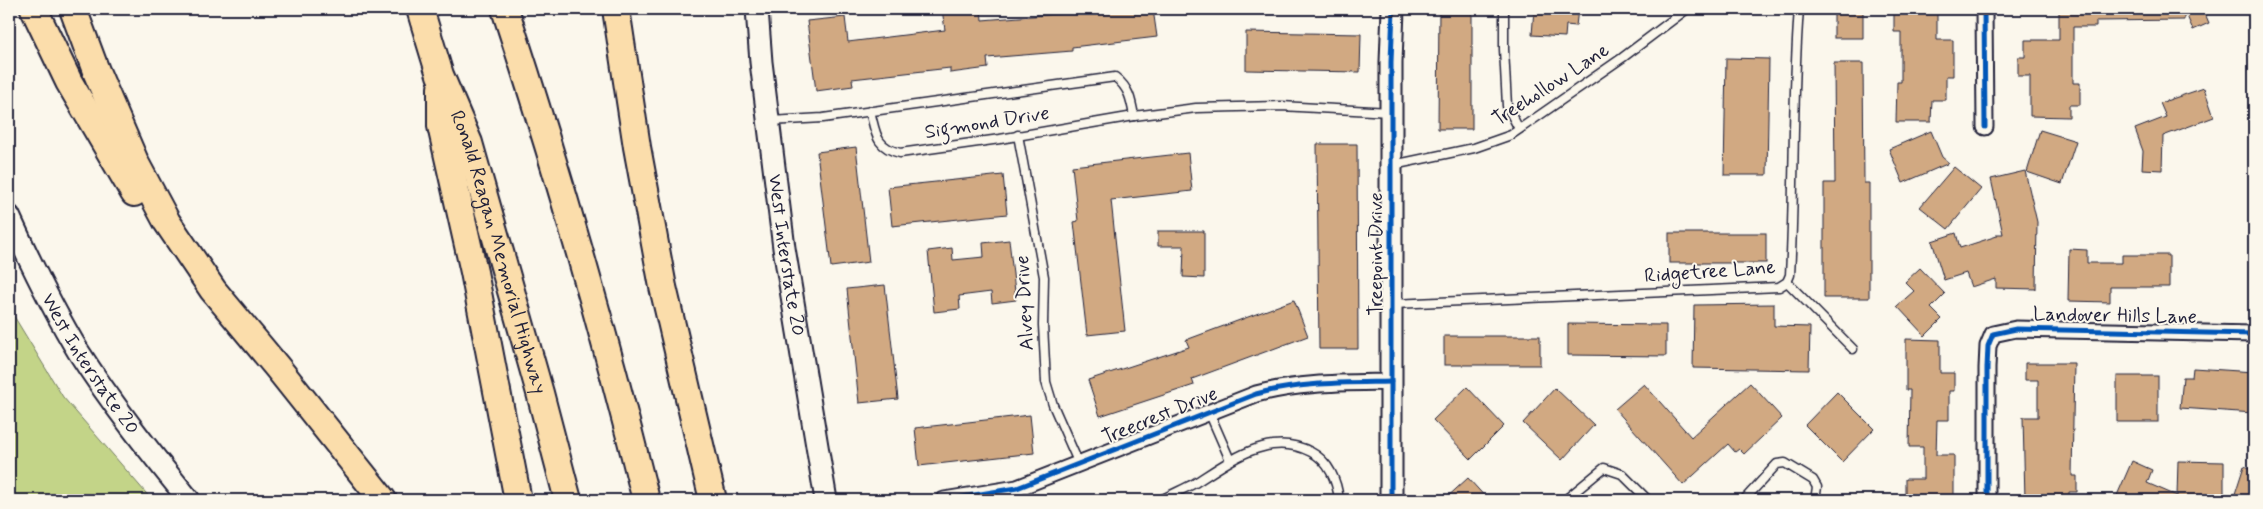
<svg xmlns="http://www.w3.org/2000/svg" width="2263" height="509" font-family="Mynerve,sans-serif">
	<style>
		.green { fill: #c3d488; stroke: #727b62 }
		.building { fill: #d1a982; stroke: #22223b }
		.lines { fill: none; stroke-linecap: round; stroke-linejoin: round }
		.lane-casing { stroke: #22223b; stroke-width: 11 }
		.street-casing { stroke: #22223b; stroke-width: 19 }
		.secondary-casing { stroke: #22223b; stroke-width: 25 }
		.highway-casing { stroke: #22223b; stroke-width: 30 }
		.lane { stroke: #fbf7ec; stroke-width: 8 }
		.street { stroke: #fbf7ec; stroke-width: 15 }
		.secondary { stroke: #fbf7ec; stroke-width: 21 }
		.highway { stroke: #fbddab; stroke-width: 26 }
		.cycleway-casing { stroke: #fbf7ec; stroke-width: 8 }
		.cycleway { stroke: #0057b8; stroke-width: 5 }
		.labels { text-anchor: middle; dominant-baseline: central; stroke-width: 4; stroke-linejoin: round; paint-order: stroke }
		.street-label { font-size: 20px; fill: #22223b; stroke: #fbf7ec }
	</style>
	<rect width="100%" height="100%" fill="#fbf7ec"/>
	<filter id="ink" filterUnits="userSpaceOnUse"><feTurbulence type="fractalNoise" baseFrequency=".02" numOctaves="2"/><feDisplacementMap in="SourceGraphic" scale="10" xChannelSelector="R" yChannelSelector="G"/><feConvolveMatrix kernelMatrix="1 2 1 2 8 2 1 2 1" color-interpolation-filters="sRGB"/></filter>
	<g filter="url(#ink)">
		<path class="green" d="M9,308l54,89 89,103h-143z"/>
		<g class="building">
			<path d="M942,9h39l1,11 100,-8v-3h71l4,28 -85,10v4l-85,7 1,10 -38,5v-5l-98,11 1,7 -37,5 -9,-70 38,-4 3,25 97,-12z"/>
			<path d="M1439,9h33v120h-34z"/>
			<path d="M1534,9h44l-2,17 -10,-1 -1,12 -33,-2z"/>
			<rect x="1834" y="9" width="29" height="29"/>
			<path d="M1894,9h43v31h16v36h-7v24h-14l-1,22h-35l1,-40h4v-50h-7z"/>
			<path d="M2059,9h144l6,14 -16,7 -9,-21v11l-88,1v6h-23v56h7v22h-11v12l-39,-1v-40h-12v-19h7v-17h34z"/>
			<path d="M1246,32l115,2 -1,38 -114,-2z"/>
			<path d="M1726,58l43,1 -2,116h-43z"/>
			<path d="M1834,63h29l1,120h5v115h-45v-115h11z"/>
			<path d="M2204,88l10,29 -51,19 -1,34 -20,-1 1,-18 -8,-22 31,-12 -6,-14z"/>
			<path d="M2040,130l36,11 -14,43 -35,-12z"/>
			<path d="M1931,131l11,26 7,6 -46,20 -14,-34z"/>
			<path d="M1317,144h40l1,205h-39z"/>
			<path d="M856,147l13,115 -38,5 -14,-115z"/>
			<path d="M1188,153l4,38 -81,9 14,131 -38,4 -13,-113 4,-1 -6,-55z"/>
			<path d="M1954,167l27,22 -33,40 -28,-22z"/>
			<path d="M2025,171l12,51 -1,67 -40,-1v-9l-25,8 -5,-14 -22,7 -12,-39 24,-8 4,15 37,-12v-2h6l-12,-55z"/>
			<path d="M1003,175l4,39 -115,12 -4,-39z"/>
			<path d="M1158,231h46v47l-21,-1 1,-31h-26z"/>
			<rect x="1669" y="233" width="97" height="30"/>
			<path d="M1009,240l7,60 -24,3 -1,-11 -32,4 1,13 -26,3 -6,-61 24,-3 1,12 31,-3 -1,-14z"/>
			<path d="M2069,249l18,1v13h35v-8h47v32h-59v15l-42,-1z"/>
			<path d="M1920,268l25,26 -14,14 11,11 -17,17 -28,-30 17,-15 -9,-9z"/>
			<path d="M885,285l13,114 -39,4 -12,-114z"/>
			<path d="M1294,300l14,36 -116,43 2,6 -94,31 -12,-36 101,-33 -3,-7z"/>
			<path d="M1774,304v22l36,1 -1,43 -116,-2 1,-63z"/>
			<path d="M1568,324l98,1v31l-98,-1z"/>
			<rect x="1444" y="336" width="96" height="29"/>
			<path d="M1906,339l34,1v33h14v18h-5v29h-12l-1,35h18v42h-49v-18h18v-32h-14l1,-57h-4z"/>
			<path d="M2025,363h49l-2,113h5v16h-8v8h-44l-2,-83h15v-37h-13z"/>
			<path d="M2193,368l61,4v41l-74,-5 3,-31h9z"/>
			<rect x="2117" y="376" width="41" height="46"/>
			<path d="M1750,383l32,35 -38,36 -5,-5 -4,3 -7,-8 -45,41 -68,-76 29,-25 47,53z"/>
			<path d="M1467,387l37,39 -33,33 -38,-39z"/>
			<path d="M1555,388l39,37 -32,35 -39,-37z"/>
			<path d="M1837,392l37,37 -32,33 -37,-37z"/>
			<path d="M1030,415l4,38 -115,13 -4,-38z"/>
			<path d="M2132,461l20,9 -5,13 30,13 1,-35 46,1v36l-109,2z"/>
			<path d="M2244,466l10,4v30h-21z"/>
			<path d="M1468,478l20,22h-44z"/>
		</g>
		<g class="lines">
			<defs>
				<g id="lane">
					<path d="M1504,9v40l3,57 12,23"/>
					<path d="M870,111c6,22 5,36 30,42l100,-14 134,-23 62,-8 85,-2 109,6"/>
					<path d="M770,121l53,-3 292,-41c14,11 16,22 19,39"/>
					<path d="M1018,135l26,142 -1,48 3,57 7,23 26,59"/>
					<path d="M1393,165l81,-17 37,-13 111,-77 65,-49"/>
					<path d="M1787,282l66,67"/>
					<path d="M1393,304l386,-17 8,-5 3,-7c5,-88 2,-178 9,-266"/>
					<path d="M1209,412l21,48"/>
					<path d="M1161,500c11,-6 23,-11 34,-17 35,-22 74,-53 116,-31 18,9 26,29 28,48"/>
					<path d="M1565,500l39,-32 18,6 26,26"/>
					<path d="M1744,500l33,-36 8,-1 28,17 4,7 -2,13"/>
				</g>
				<g id="street">
					<path d="M1984,9l1,118"/>
					<path d="M944,500l73,-12 239,-94c45,-12 89,-11 135,-12"/>
					<path d="M1987,500v-132l1,-22 5,-12 23,-5 238,5"/>
				</g>
				<g id="secondary">
					<path id="s1" d="M757,9l4,53 23,186 42,252"/>
					<path id="s2" d="M9,216c21,46 43,92 69,135 33,52 72,101 111,149"/>
					<path d="M1391,500v-438l2,-53"/>
				</g>
				<g id="highway">
					<path d="M34,9l35,73 65,111"/>
					<path d="M73,9l23,62 40,93 31,58 46,68 64,77 106,133"/>
					<path id="s3" d="M420,9l20,66 29,68 71,250 28,107"/>
					<path d="M505,9c53,162 100,326 141,491"/>
					<path d="M616,9l21,138 26,140 50,213"/>
					<path d="M441,88v38l33,146 44,228"/>
				</g>
			</defs>
			<use href="#lane" class="lane-casing"/>
			<use href="#street" class="street-casing"/>
			<use href="#secondary" class="secondary-casing"/>
			<use href="#highway" class="highway-casing"/>
			<use href="#lane" class="lane"/>
			<use href="#street" class="street"/>
			<use href="#secondary" class="secondary"/>
			<use href="#highway" class="highway"/>
			<defs>
				<g id="cycleway">
					<path d="M1984,9l1,118"/>
					<path d="M944,500l73,-12 239,-94c45,-12 89,-11 135,-12"/>
					<path d="M1391,500v-438l2,-53"/>
					<path d="M1987,500v-132l1,-22 5,-12 23,-5 238,5"/>
				</g>
			</defs>
			<use href="#cycleway" class="cycleway-casing"/>
			<use href="#cycleway" class="cycleway"/>
		</g>
	</g>
	<g class="labels">
		<g class="street-label">
			<text transform="translate(1551 85) rotate(-33)">Treehollow Lane</text>
			<text transform="translate(987 123) rotate(-9)">Sigmond Drive</text>
			<text stroke="none"><textPath href="#s3" startOffset="256">Ronald Reagan Memorial Highway</textPath></text>
			<text transform="translate(1376 254) rotate(-90)">Treepoint Drive</text>
			<text stroke="none"><textPath href="#s1" startOffset="248">West Interstate 20</textPath></text>
			<text transform="translate(1710 272) rotate(-4)">Ridgetree Lane</text>
			<text transform="translate(1025 303) rotate(-93)">Alvey Drive</text>
			<text transform="translate(2115 316) rotate(1)">Landover Hills Lane</text>
			<text stroke="none"><textPath href="#s2" startOffset="169">West Interstate 20</textPath></text>
			<text transform="translate(1160 416) rotate(-22)">Treecrest Drive</text>
		</g>
	</g>
	<rect width="2263" height="509" fill="none" stroke="#fbf7ec" stroke-width="30"/>
	<rect x="15" y="15" width="2233" height="479" fill="none" stroke="#22223b" stroke-width="2" filter="url(#ink)"/>
</svg>
